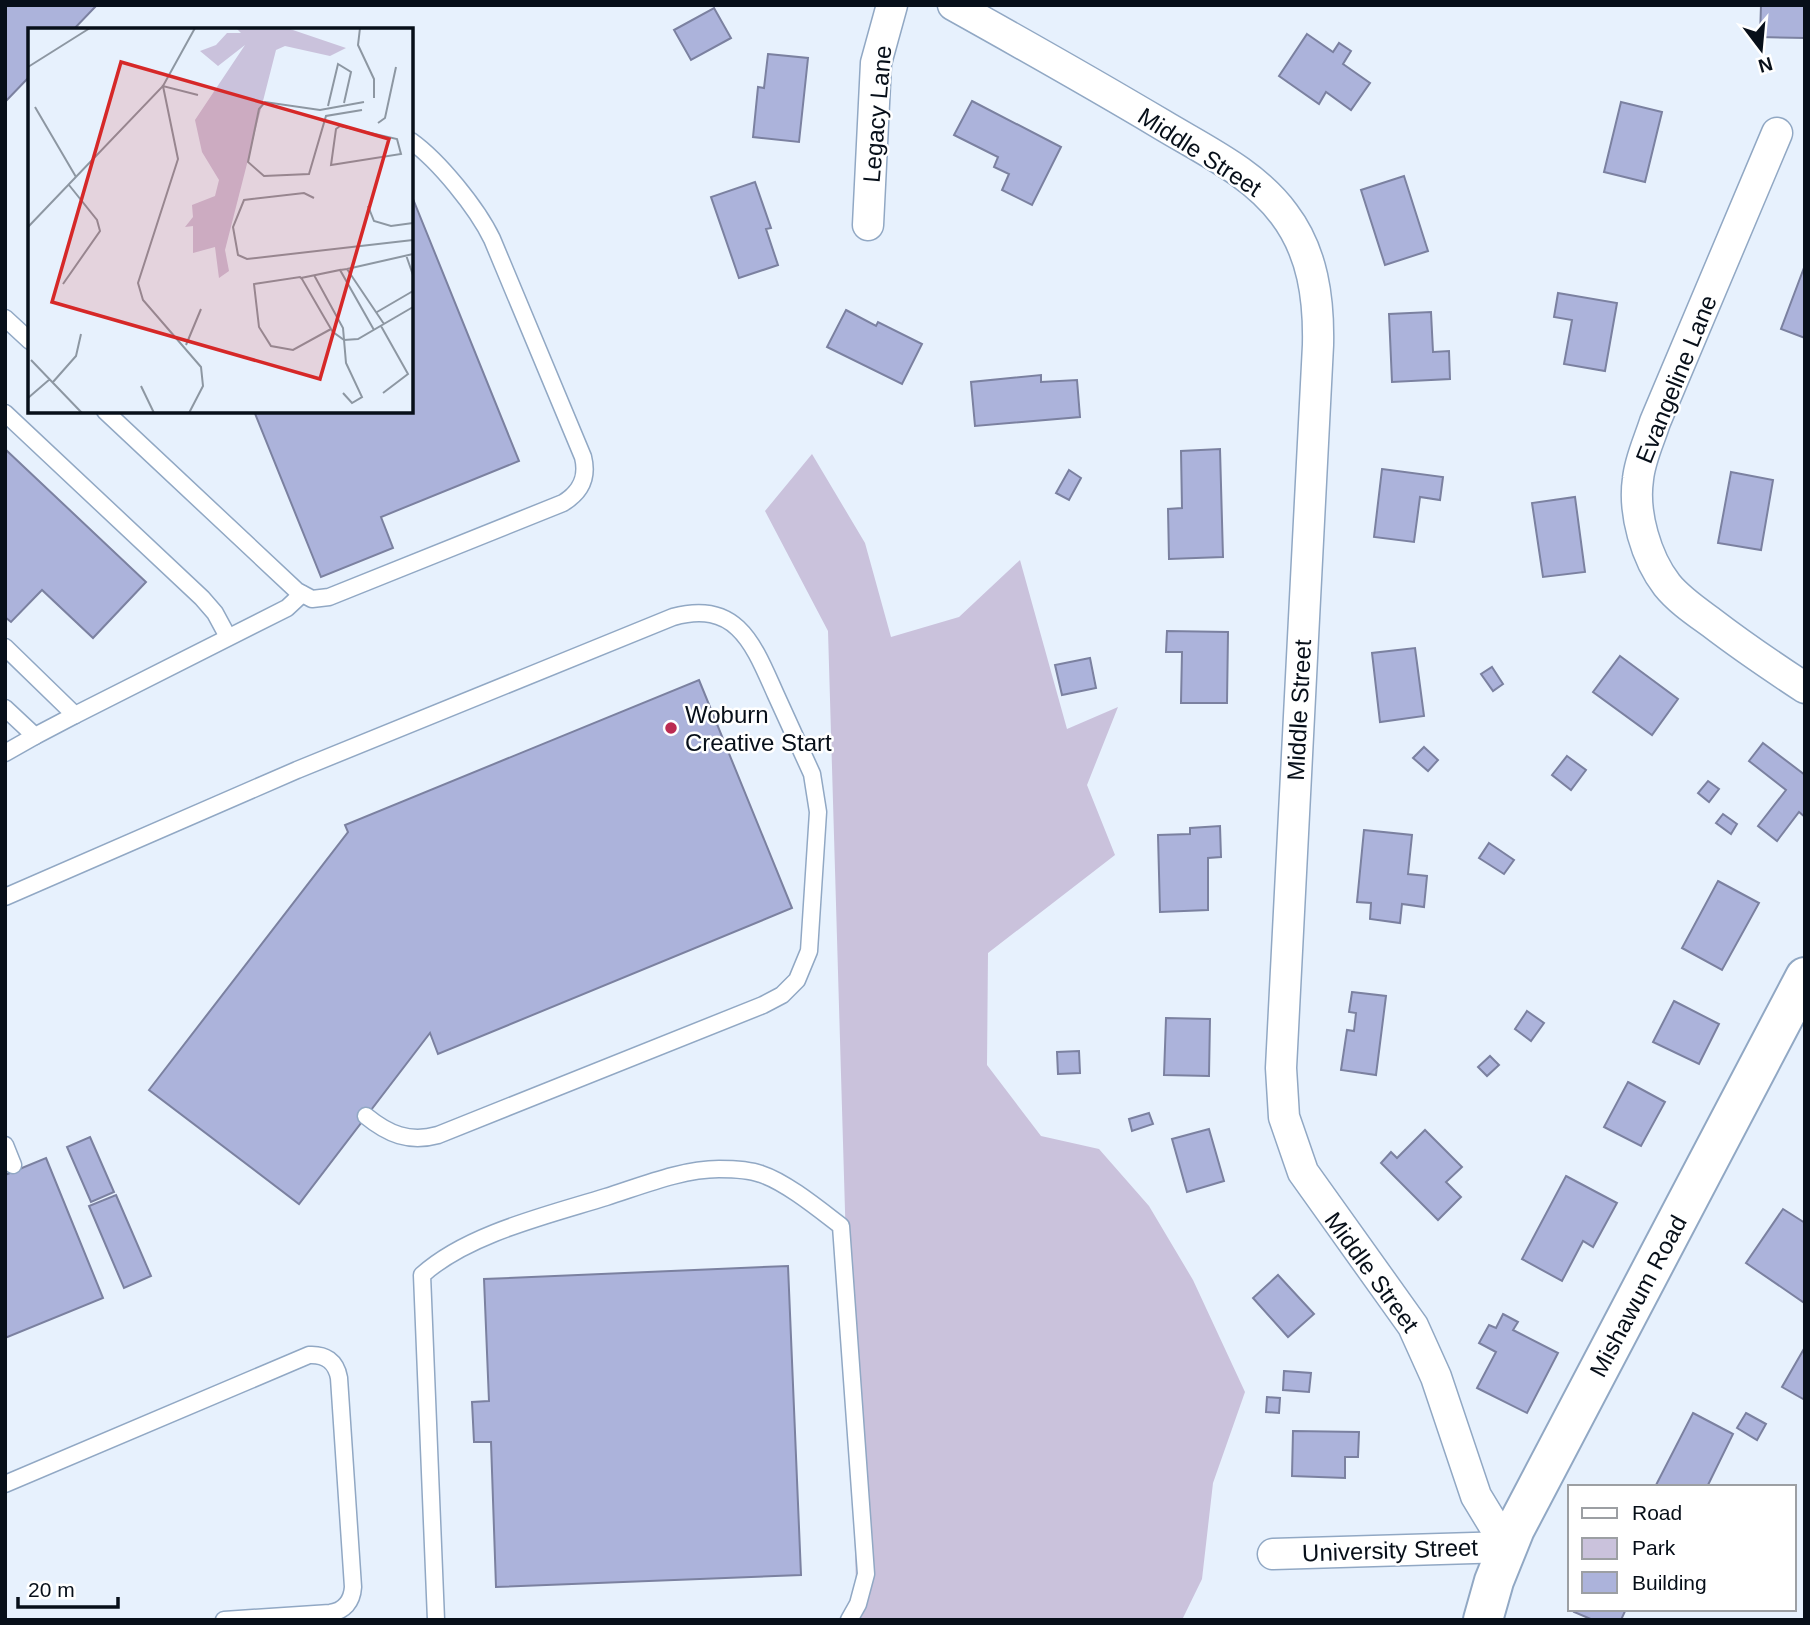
<svg xmlns="http://www.w3.org/2000/svg" width="1810" height="1625" font-family="Arial,sans-serif">
	<style>
		.green { fill: #cac2dc }
		.building { fill: #acb3db; stroke: #7b81a0; stroke-width: 2 }
		.lines { fill: none; stroke-linecap: round; stroke-linejoin: round }
		.service-casing { stroke: #91a8c4; stroke-width: 19 }
		.minor-casing { stroke: #91a8c4; stroke-width: 33 }
		.secondary-casing { stroke: #91a8c4; stroke-width: 42 }
		.service { stroke: #fff; stroke-width: 16 }
		.minor { stroke: #fff; stroke-width: 30 }
		.secondary { stroke: #fff; stroke-width: 38 }
		.poi-dot { fill: #bb2b52; stroke: #fff; stroke-width: 2.5 }
		.labels { text-anchor: middle; dominant-baseline: central; stroke-width: 5; stroke-linejoin: round; paint-order: stroke }
		.street-label { font-size: 24px; fill: #070f19; stroke: #fff }
		.poi-label { font-size: 24px; fill: #070f19; stroke: #fff; text-anchor: start }
		.inset-road { fill: none; stroke: #8d97a2; stroke-width: 2 }
		.view { fill: #d62828; fill-opacity: 0.15; stroke: #d62828; stroke-width: 3.5 }
		.inset-edge { fill: none; stroke: #070f19; stroke-width: 3.5 }
	</style>
	<rect width="100%" height="100%" fill="#e7f1fd"/>
	<path class="green" d="M812,454l53,89 26,94 68,-20 61,-57 47,169 51,-22 -31,78 28,70 -127,98 -1,112 54,71 58,13 50,57 44,74 52,112 -32,91 -11,96 -20,41h-325l-29,-989 -63,-120z"/>
	<g class="building">
		<path d="M5,5h92l-24,25h-43v46l-25,26z"/>
		<path d="M1761,5h44v33l-45,-1z"/>
		<path d="M714,8l17,30 -40,22 -17,-30z"/>
		<path d="M1307,34l26,18 6,-9 12,8 -8,13 27,19 -19,27 -25,-18 -7,12 -40,-28z"/>
		<path d="M768,54l40,4 -9,84 -46,-5 5,-50 6,1z"/>
		<path d="M972,101l89,46 -29,58 -30,-15 7,-16 -15,-7 4,-10 -44,-22z"/>
		<path d="M1621,102l41,10 -17,70 -41,-10z"/>
		<path d="M1404,176l24,75 -43,14 -24,-75z"/>
		<path d="M755,182l16,46 -5,1 12,36 -39,13 -28,-81z"/>
		<path d="M411,194l108,267 -138,56 12,31 -72,29 -67,-166h157z"/>
		<path d="M1805,265v73l-24,-9z"/>
		<path d="M1558,293l59,10 -12,68 -41,-7 8,-44 -18,-3z"/>
		<path d="M846,310l30,16 2,-4 44,22 -20,40 -75,-37z"/>
		<path d="M1431,312l2,40 16,-1 1,28 -58,3 -3,-68z"/>
		<path d="M1041,375v7l36,-2 3,37 -105,9 -4,-44z"/>
		<path d="M5,449l141,133 -53,56 -51,-48 -31,32 -6,-5z"/>
		<path d="M1220,449l3,108 -54,2 -1,-50 14,-1 -1,-57z"/>
		<path d="M1382,469l61,8 -3,23 -20,-3 -6,45 -40,-5z"/>
		<path d="M1069,470l12,8 -12,22 -13,-7z"/>
		<path d="M1731,472l42,8 -12,70 -43,-7z"/>
		<path d="M1575,497l10,75 -42,5 -11,-74z"/>
		<path d="M1167,631l61,1 -1,71h-46l1,-51h-16z"/>
		<path d="M1415,648l9,68 -44,6 -8,-69z"/>
		<path d="M1620,656l58,43 -26,36 -59,-43z"/>
		<path d="M1090,658l6,30 -34,7 -7,-30z"/>
		<path d="M1492,667l11,17 -10,7 -12,-17z"/>
		<path d="M699,680l93,228 -354,146 -8,-21 -131,171 -150,-114 199,-258 -3,-7z"/>
		<path d="M1763,743l42,32v42l-6,-5 -22,29 -19,-15 28,-36 -37,-29z"/>
		<path d="M1424,747l14,13 -10,11 -15,-13z"/>
		<path d="M1567,756l19,14 -15,20 -19,-15z"/>
		<path d="M1708,781l11,8 -10,13 -11,-9z"/>
		<path d="M1723,814l14,10 -6,10 -15,-11z"/>
		<path d="M1220,826l1,31 -13,1v52l-48,2 -2,-77 32,-1v-6z"/>
		<path d="M1364,830l48,5 -4,39 19,2 -3,31 -22,-3 -2,19 -30,-4 1,-16 -14,-1z"/>
		<path d="M1489,843l25,17 -10,14 -25,-16z"/>
		<path d="M1718,881l41,22 -37,67 -40,-22z"/>
		<path d="M1352,992l34,4 -10,79 -35,-5 6,-40 7,1 2,-18 -7,-1z"/>
		<path d="M1674,1001l45,23 -20,40 -46,-22z"/>
		<path d="M1527,1011l17,12 -13,18 -16,-12z"/>
		<path d="M1166,1018l44,1 -1,57 -45,-1z"/>
		<path d="M1079,1051l1,22 -22,1 -1,-22z"/>
		<path d="M1490,1056l9,9 -12,11 -9,-9z"/>
		<path d="M1628,1082l37,20 -24,44 -37,-19z"/>
		<path d="M1149,1113l4,11 -21,7 -3,-12z"/>
		<path d="M1209,1129l15,52 -37,11 -15,-53z"/>
		<path d="M1425,1130l37,37 -16,15 15,15 -23,23 -57,-57 10,-11 6,6z"/>
		<path d="M90,1137l24,55 -23,10 -24,-55z"/>
		<path d="M46,1158l57,140 -98,40v-163z"/>
		<path d="M1566,1176l51,27 -24,44 -10,-6 -21,40 -40,-22z"/>
		<path d="M116,1195l35,81 -27,12 -35,-82z"/>
		<path d="M1783,1209l22,14v76l-2,3 -57,-39z"/>
		<path d="M788,1266l13,309 -305,12 -5,-145h-17l-2,-40 17,-1 -5,-122z"/>
		<path d="M1278,1275l36,39 -26,23 -35,-39z"/>
		<path d="M1503,1314l15,8 -5,8 45,23 -31,60 -50,-25 19,-36 -17,-9 10,-18 7,3z"/>
		<path d="M1805,1347v53l-23,-13z"/>
		<path d="M1284,1371l27,2 -2,19 -26,-2z"/>
		<path d="M1267,1397l13,1 -1,15 -13,-1z"/>
		<path d="M1693,1413l40,21 -26,53h-52z"/>
		<path d="M1746,1413l20,11 -9,16 -20,-12z"/>
		<path d="M1293,1431l66,1 -1,25h-13v21l-53,-2z"/>
		<path d="M1575,1609h51l-5,11h-28l-19,-8z"/>
	</g>
	<g class="lines">
		<defs>
			<g id="service">
				<path d="M5,318l25,23"/>
				<path d="M105,411l192,180 15,8 17,-2 234,-94c18,-11 25,-26 20,-46l-91,-218c-15,-31 -53,-78 -81,-98"/>
				<path d="M5,413l197,185 13,15 13,24"/>
				<path d="M5,647l70,68 212,-107 15,-14"/>
				<path d="M5,708l30,28 40,-21"/>
				<path d="M5,753l30,-17"/>
				<path d="M5,897l292,-127 376,-153c65,-18 81,29 103,78 12,26 24,53 36,79l6,38 -9,139 -12,29 -15,15 -19,10 -325,130c-29,8 -50,-1 -72,-19"/>
				<path d="M5,1145l8,20"/>
				<path d="M5,1484l304,-129c16,-1 27,6 30,23l14,209c-1,15 -9,24 -23,26l-106,7"/>
				<path d="M436,1620l-14,-345c45,-41 126,-60 184,-78 35,-11 76,-28 113,-28 12,0 31,1 42,5 25,8 59,36 80,52l25,348 -8,30 -9,16"/>
			</g>
			<g id="minor">
				<path d="M953,5c70,39 139,78 208,119 43,26 93,49 123,90 29,38 35,85 34,131l-37,723 3,49 19,55 110,154 23,51 40,119 31,51"/>
				<path d="M1777,133l-122,289c-6,19 -15,37 -17,57 -5,34 8,79 29,106 12,15 30,27 45,38 30,23 61,44 93,65"/>
				<path d="M868,225l8,-162 16,-58"/>
				<path d="M1273,1554l234,-7"/>
			</g>
			<path id="secondary" d="M1483,1620l11,-39 21,-52 290,-552"/>
		</defs>
		<use href="#service" class="service-casing"/>
		<use href="#minor" class="minor-casing"/>
		<use href="#secondary" class="secondary-casing"/>
		<use href="#service" class="service"/>
		<use href="#minor" class="minor"/>
		<use href="#secondary" class="secondary"/>
	</g>
	<circle class="poi-dot" cx="671" cy="728" r="7"/>
	<g class="labels">
		<g class="street-label">
			<text transform="translate(877 114) rotate(-85)">Legacy Lane</text>
			<text transform="translate(1200 152) rotate(33)">Middle Street</text>
			<text transform="translate(1676 379) rotate(-68)">Evangeline Lane</text>
			<text transform="translate(1299 710) rotate(-87)">Middle Street</text>
			<text transform="translate(1372 1272) rotate(54)">Middle Street</text>
			<text transform="translate(1638 1296) rotate(-62)">Mishawum Road</text>
			<text transform="translate(1390 1550) rotate(-2)">University Street</text>
		</g>
		<g class="poi-label">
			<text x="685" y="714">Woburn<tspan x="685" dy="28">Creative Start</tspan></text>
		</g>
	</g>
	<g transform="translate(28 28)">
		<rect width="385" height="385" fill="#e7f1fd"/>
		<path d="M208,0h51l59,20 -16,8 -45,-10 -9,4 -51,200 4,21 -10,7 -4,-31 -22,6v-27l-8,1 8,-10 -1,-12 23,-9 4,-16 -17,-28 -7,-32 50,-75 -27,21 -18,-15 16,-6 11,-12h14z" fill="#cac2dc"/>
		<path class="inset-road" d="M332,0l-2,17 16,34v19M0,39l62,-39M300,78l10,-42 13,8 -7,31M7,79l41,70M334,82l-36,6 -17,58 -45,2 -16,-14 11,-53 6,-7 55,8 44,-8M350,95l7,-5 11,-51M312,98l57,13 4,15 -70,11 5,-36zM286,170l-10,-5 -60,7 -11,27 5,28 9,4 166,-19M340,178l6,15 17,5 22,-3M0,199l135,-141 32,-58M378,227l7,20M319,241l66,-15M312,242l7,-1 37,55M286,247l29,53 3,35 16,34 -10,6 -9,-10M273,250l39,-8 34,60M35,256l37,-53 -3,-11 -28,-35M349,284l36,-21M353,298l27,48 -25,19M303,301l-38,21 -22,-4 -12,-19 -5,-43 46,-7 2,2 22,38 7,12 2,3 11,8M316,312l14,-1 55,-32M158,317l15,-36M3,332l51,53M25,354l23,-26 5,-22M113,358l13,27M0,370l22,-19M161,385l14,-27 -2,-19 -58,-67 -5,-17 40,-124 -15,-73 35,9"/>
		<path class="view" d="M93,34l268,77 -69,240 -268,-77z"/>
		<rect width="385" height="385" class="inset-edge"/>
	</g>
	<rect width="1810" height="1625" fill="none" stroke="#070f19" stroke-width="14"/>
	<rect x="1568" y="1485" width="228" height="126" fill="#ffffff" stroke="#9c9fa3" stroke-width="2"/>
	<rect x="1582" y="1508" width="35" height="10" fill="#ffffff" stroke="#9c9fa3" stroke-width="2"/>
	<text x="1632" y="1520" font-size="21" fill="#070f19">Road</text>
	<rect x="1582" y="1538" width="35" height="21" fill="#cac2dc" stroke="#9c9fa3" stroke-width="2"/>
	<text x="1632" y="1555" font-size="21" fill="#070f19">Park</text>
	<rect x="1582" y="1572" width="35" height="21" fill="#acb3db" stroke="#9c9fa3" stroke-width="2"/>
	<text x="1632" y="1590" font-size="21" fill="#070f19">Building</text>
	<g transform="translate(1761 49) rotate(164)" stroke="#ffffff" stroke-width="5" paint-order="stroke">
	<path d="M0-5L12 26L0 18L-12 26Z" fill="#070f19"/>
	<text y="-10" font-size="19" font-weight="bold" text-anchor="middle" fill="#070f19">N</text>
	</g>
	<path d="M18 1597v10h100v-10" fill="none" stroke="#070f19" stroke-width="3.5"/>
	<text x="28" y="1597" font-size="21" fill="#070f19" stroke="#ffffff" stroke-width="5" paint-order="stroke">20 m</text>
</svg>
